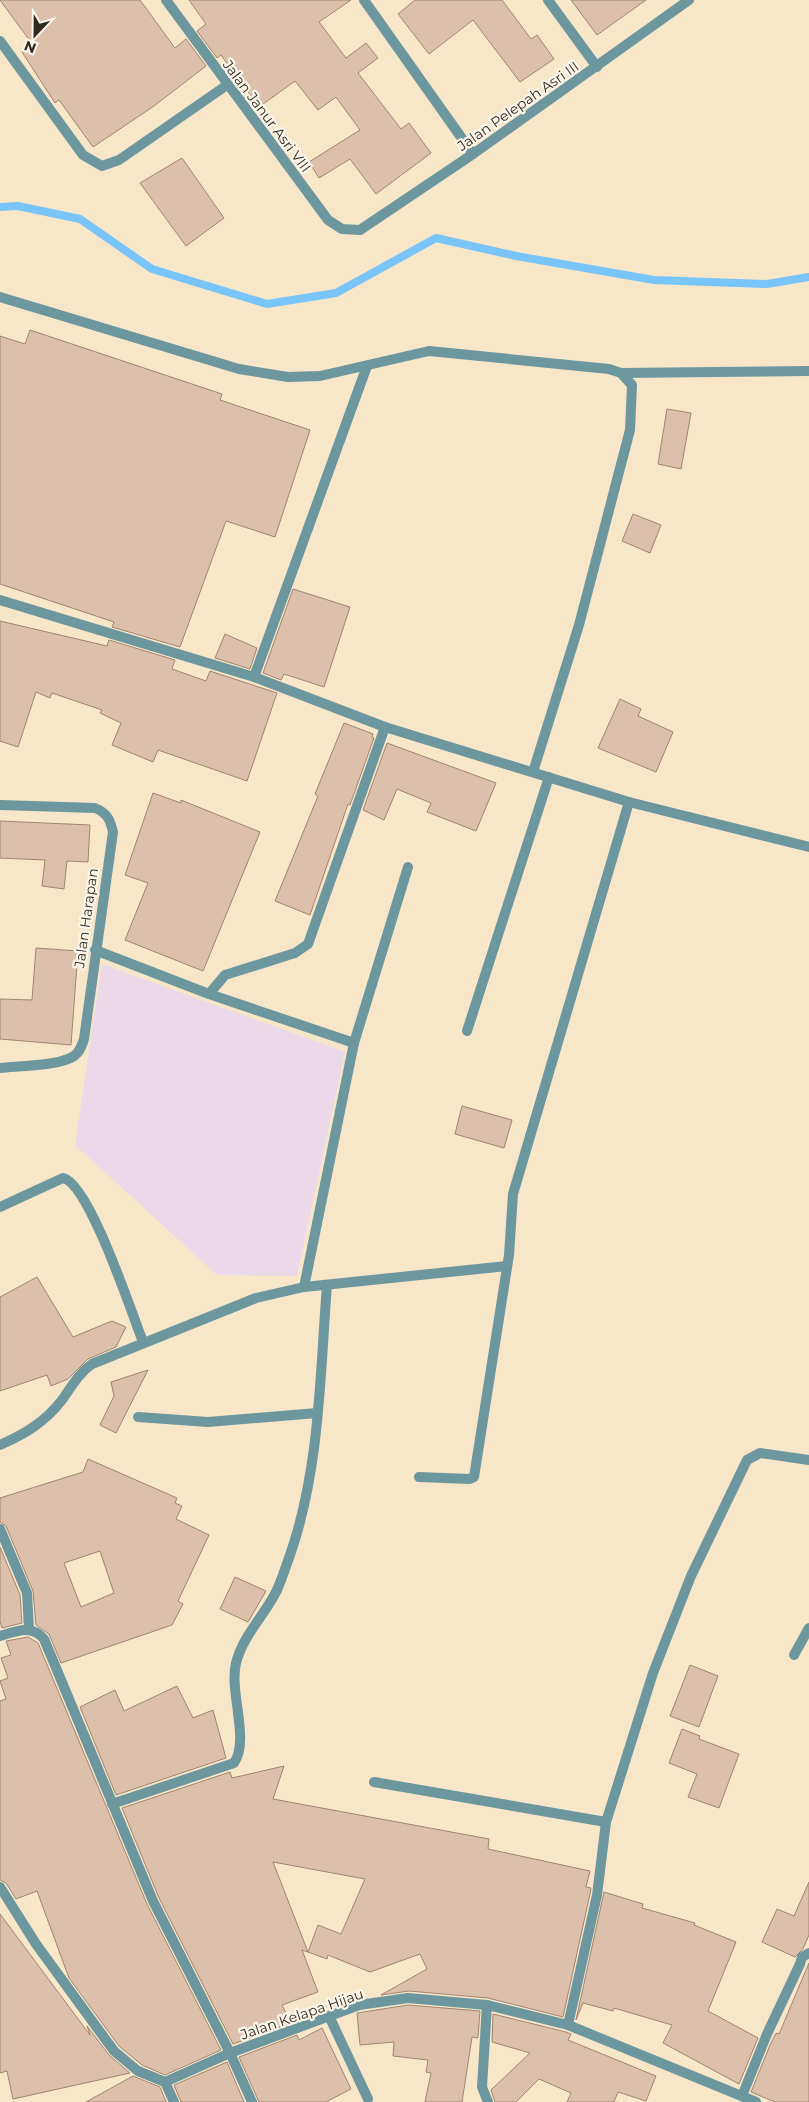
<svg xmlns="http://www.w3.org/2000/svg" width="809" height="2102" font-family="Montserrat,sans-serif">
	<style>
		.industrial { fill: #ebd8e8 }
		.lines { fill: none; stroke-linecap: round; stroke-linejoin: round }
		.stream { stroke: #79c4f9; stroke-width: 8 }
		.building { fill: #ddc0ac; stroke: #a08571; fill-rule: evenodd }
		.lane { stroke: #6c979f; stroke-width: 10 }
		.street { stroke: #6c979f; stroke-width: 10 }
		.labels { text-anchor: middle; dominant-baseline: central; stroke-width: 4.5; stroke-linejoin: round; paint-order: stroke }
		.street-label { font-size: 14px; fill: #312a1f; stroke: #fcf5e9 }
	</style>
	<rect width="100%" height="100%" fill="#f8e6c9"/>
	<path class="industrial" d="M102,964l243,88 -48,224 -80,-1 -142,-130z"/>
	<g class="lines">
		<path class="stream" d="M0,207l18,-1 62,13 72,50 115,35 69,-11 100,-55 80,18 138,24 113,4 42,-7"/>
	</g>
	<g class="building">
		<path d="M0,0h140l35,48 11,-9 20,27 -52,40 -61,41 -34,-47 -4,3 -33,-51 11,-7z"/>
		<path d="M189,0h162l-32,22 27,36 20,-15 12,15 -20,15 43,56 8,-6 22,30 -55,41 -26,-35 -31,19 -10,-16 51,-32 -24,-33 -18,13 -23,-29 -36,26 -38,-52 -4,3 -20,-27 9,-7z"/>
		<path d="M415,0h87l29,39 6,-4 17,24 -34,23 -47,-62 -44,34 -31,-40z"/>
		<path d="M571,0h75l-49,35z"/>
		<path d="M182,158l42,60 -38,28 -46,-63z"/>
		<path d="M30,330l192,64 -2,6 90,30 -35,107 -49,-16 -46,126 -68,-20 2,-5 -114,-38v-248l25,8z"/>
		<path d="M667,409l24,4 -10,56 -23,-5z"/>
		<path d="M633,514l28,11 -11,28 -28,-12z"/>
		<path d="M293,589l57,18 -26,80 -40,-13 -3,6 -18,-7z"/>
		<path d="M0,621l107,25 2,-6 66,20 -3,9 34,12 4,-10 67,22 -30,88 -89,-31 -5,12 -41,-17 9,-22 -21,-10 2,-3 -50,-17 -2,5 -14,-6 -18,55 -18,-6z"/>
		<path d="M225,634l32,14 -7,21 -35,-11z"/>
		<path d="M620,699l21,10 -3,7 35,16 -17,40 -58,-24z"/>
		<path d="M344,723l29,11 -1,3 2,1 -24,67 -2,-1 -38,111 -35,-14 43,-105 -3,-2z"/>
		<path d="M387,743l109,40 -20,48 -49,-19 4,-9 -34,-14 -13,31 -21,-10z"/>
		<path d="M153,793l28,10v-3l79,32 -57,139 -78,-31 23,-57 -23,-8z"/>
		<path d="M0,821l90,4 -2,37 -21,-1 -3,28 -22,-3 3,-26 -45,-2z"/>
		<path d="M36,948l42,3 -7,94 -71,-6v-40l32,1z"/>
		<path d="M462,1106l50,14 -8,28 -49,-14z"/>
		<path d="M37,1277l36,60 39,-16 14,6 -10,20 -28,12 -20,20 -17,7 -4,-11 -47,16v-94z"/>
		<path d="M148,1370l-32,63 -16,-8 14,-29 -3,-14z"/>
		<path d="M88,1459l89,39 -2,5 7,3 -6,13 33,16 -31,66 5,3 -11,21 -111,38 -12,-29 -13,-9 -3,-34 -27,-65 -6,-4v-24l83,-26zM100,1551l14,42 -33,14 -17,-44z"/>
		<path d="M0,1547l20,48 2,28 -20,5 -2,-6z"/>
		<path d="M235,1577l31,14 -18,31 -28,-13z"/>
		<path d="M28,1637l10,6 109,261 74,146 -56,25 -23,-10 -23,-19 -50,-68 -32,-87 -21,8 -10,-16 -6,-3v-179l6,-2 -6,-18 8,-3 -7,-20 10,-3 -5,-14z"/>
		<path d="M690,1665l28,11 -19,51 -29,-11z"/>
		<path d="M177,1686l16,32 20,-8 13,48 -110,37 -36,-88 35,-17 9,21z"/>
		<path d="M682,1729l18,7 -1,3 40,15 -20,54 -31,-11 9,-23 -28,-11z"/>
		<path d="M284,1766l-11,33 216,40 -1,10 102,22 -4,16 5,1 -1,6 -27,123 -75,-19 -79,-7 -28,4 46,-26 -7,-15 -50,18 -42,-17 -1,4 -19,-7 10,-27 23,9 24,-55 -92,-17 35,90 -6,-2 16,42 -36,13 9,18 -58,21 -74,-146 -37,-90 108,-36 2,6z"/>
		<path d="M809,1882v53l-6,14 -8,8 -33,-15 15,-33 17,7z"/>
		<path d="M604,1892l39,12 -1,4 53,15 -1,2 42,17 -28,69 50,27 -19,46 -76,-41 9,-18 -58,-17 -1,3 -30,-8 -7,17z"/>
		<path d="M0,1914l90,121 -3,-9 22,29 21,18 -117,26 -6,-28 -7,2z"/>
		<path d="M809,1963v139h-34l-24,-10 19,-47 6,-12 3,1z"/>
		<path d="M408,2005l72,6 -2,27 -6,-1 -10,65h-37l6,-29 -5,-1 2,-12 -35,-4 1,-14 -34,3 -3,-32z"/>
		<path d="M493,2014l73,18 5,2 -3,6 88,36 -10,25 -28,-9 -4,10h-47l4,-9 -32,-14 -23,23h-21l-4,-12 39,-37 -38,-11z"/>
		<path d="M322,2028l29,61 -25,13h-67l-20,-45 58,-22 2,5z"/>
		<path d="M227,2062l17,40h-63l-7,-17z"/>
		<path d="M133,2076l27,11 6,15h-80z"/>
	</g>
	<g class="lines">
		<path class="lane" d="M794,1655l15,-27"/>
		<g class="street">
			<path d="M166,0l162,220 14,9 18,1 113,-76 216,-154"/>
			<path d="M364,0l109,154"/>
			<path d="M548,0l49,67"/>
			<path d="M0,41l83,114 19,11 17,-6 108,-75"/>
			<path d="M0,297l239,72 49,8 32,-1 109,-25 180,18 12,4 11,12 -2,45 -51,195 -46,147"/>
			<path d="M621,373l188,-2"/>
			<path d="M0,600l254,77 131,50 244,75 180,45"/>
			<path d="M254,677l113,-311"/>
			<path d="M0,805l95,3c12,5 15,11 18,24l-29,207c-2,6 -4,13 -10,17 -15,10 -55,10 -74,12"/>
			<path d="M95,950l114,44 145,49 -50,244"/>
			<path d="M209,994l16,-19 70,-22 13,-9 77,-217"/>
			<path d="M467,1031l82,-254"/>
			<path d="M354,1043l54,-176"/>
			<path d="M0,1207l63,-29c26,5 69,136 80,164"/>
			<path d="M138,1417l70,5 109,-9"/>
			<path d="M0,1445c25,-11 45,-23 62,-45 10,-14 16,-26 30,-36l164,-66 48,-11 203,-21"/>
			<path d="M419,1477l50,2 5,-2 35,-222 4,-61 116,-392"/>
			<path d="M0,1529l27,64 2,36"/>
			<path d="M0,1636c16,-5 32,-12 44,3l109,262 77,152 22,49"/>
			<path d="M374,1782l232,40"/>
			<path d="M112,1804l122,-41c16,-23 -5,-71 2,-100 7,-28 29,-48 41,-73 5,-11 9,-24 13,-35 30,-86 30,-181 37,-270"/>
			<path d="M0,1887l36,57 78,107 24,20 27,11 65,-29 129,-48 49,-7 79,7 81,20 188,77"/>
			<path d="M487,2005l-5,82 6,15"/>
			<path d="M329,2016l39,83"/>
			<path d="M568,2025l29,-130 9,-73 47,-149 38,-97 56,-116 13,-7 49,7"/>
			<path d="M165,2082l9,20"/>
			<path d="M742,2096l25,-62 33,-70 2,-7 7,-4"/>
		</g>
	</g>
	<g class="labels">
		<g class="street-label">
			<text transform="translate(518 106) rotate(-35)">Jalan Pelepah Asri III</text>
			<text transform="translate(267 116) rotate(53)">Jalan Janur Asri VIII</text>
			<text transform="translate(86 918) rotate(-82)">Jalan Harapan</text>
			<text transform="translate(302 2014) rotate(-19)">Jalan Kelapa Hijau</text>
		</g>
	</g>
	<g transform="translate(35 35) rotate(202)" stroke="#fcf5e9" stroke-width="4" paint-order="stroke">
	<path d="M0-4L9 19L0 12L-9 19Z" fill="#312a1f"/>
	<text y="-8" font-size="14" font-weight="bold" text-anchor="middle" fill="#312a1f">N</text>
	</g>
</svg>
